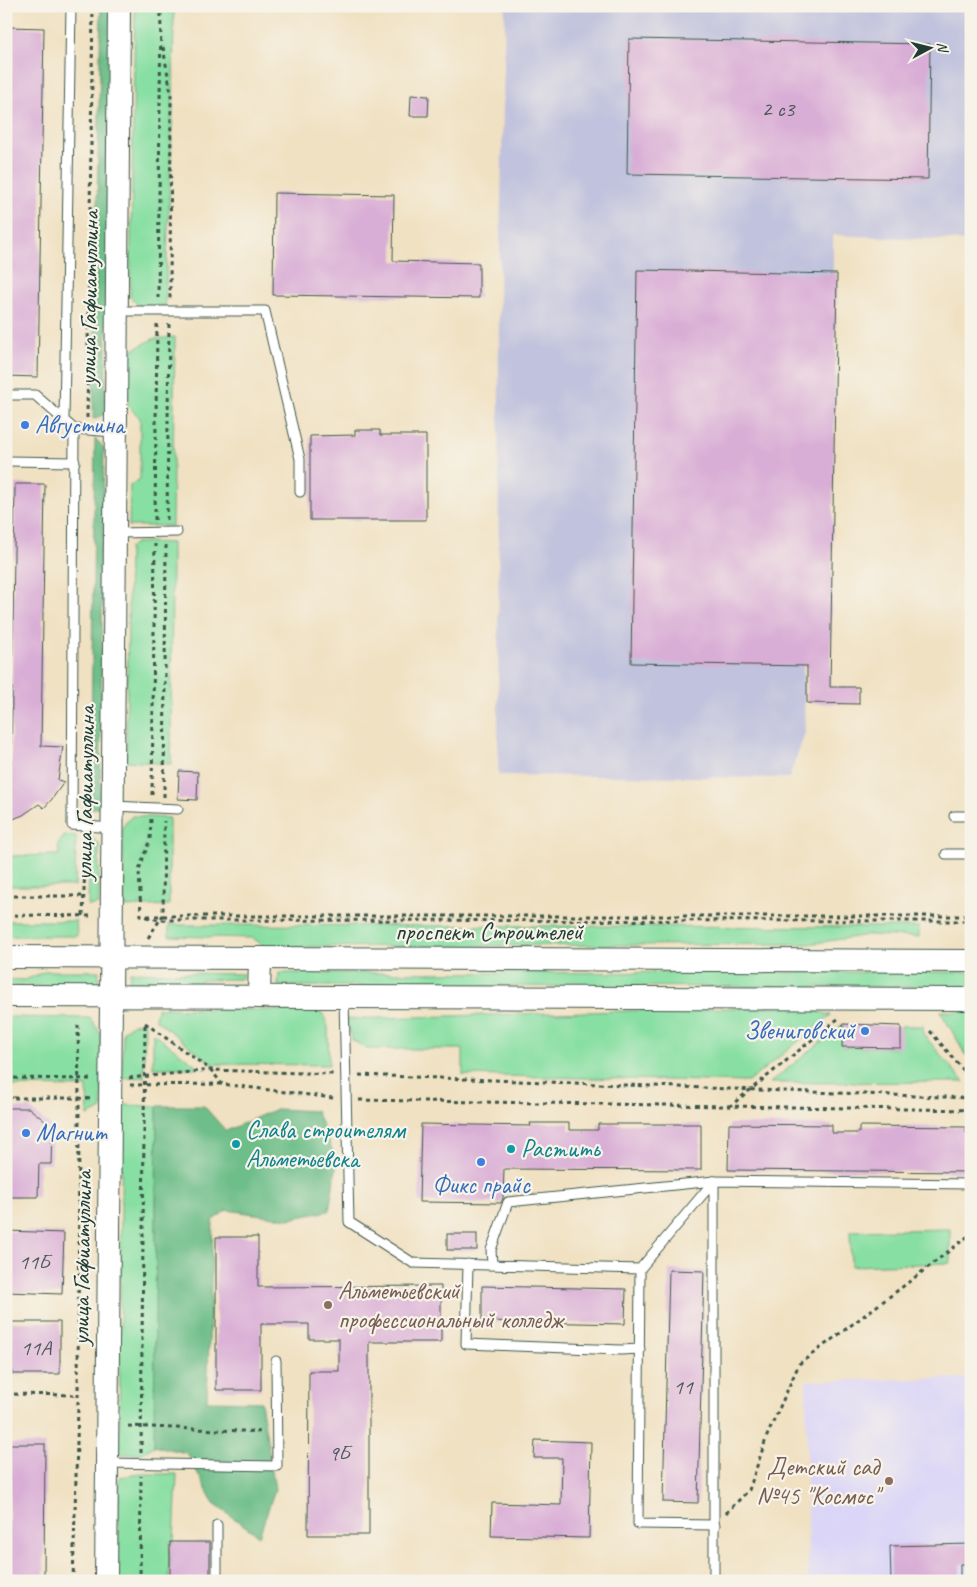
<svg xmlns="http://www.w3.org/2000/svg" width="977" height="1587" font-family="Caveat,sans-serif">
	<style>
		.built { fill: #dbd6f7 }
		.industrial { fill: #c1c2dd }
		.green { fill: #88dfa3; stroke: #548e6c }
		.forest { fill: #6ebe89; stroke: #467e5e }
		.building { fill: #d9aed6 }
		.lines { fill: none; stroke-linecap: round; stroke-linejoin: round }
		.service-casing { stroke: #3e5649; stroke-width: 11 }
		.tertiary-casing { stroke: #3e5649; stroke-width: 24 }
		.path { stroke: #3e5649; stroke-width: 3; stroke-dasharray: 4 4; stroke-linecap: butt }
		.service { stroke: #fff; stroke-width: 9 }
		.tertiary { stroke: #fff; stroke-width: 22 }
		.shop-dot { fill: #3f7fe0; stroke: #f7f3e8; stroke-width: 2 }
		.culture-dot { fill: #0f9aa8; stroke: #f7f3e8; stroke-width: 2 }
		.education-dot { fill: #8d6e63; stroke: #f7f3e8; stroke-width: 2 }
		.labels { text-anchor: middle; dominant-baseline: central; stroke-width: 4.5; stroke-linejoin: round; paint-order: stroke }
		.number-label { font-size: 22px; fill: #4e595c }
		.street-label { font-size: 25px; fill: #1f3d34; stroke: #f7f3e8 }
		.shop-label { font-size: 25px; fill: #366cbe; stroke: #f7f3e8; text-anchor: start }
		.culture-label { font-size: 25px; fill: #0d838f; stroke: #f7f3e8; text-anchor: start }
		.education-label { font-size: 25px; fill: #785e54; stroke: #f7f3e8; text-anchor: start }
	</style>
	<rect width="100%" height="100%" fill="#f7f3e8"/>
	<filter id="ink" filterUnits="userSpaceOnUse"><feTurbulence type="fractalNoise" baseFrequency=".02" numOctaves="2"/><feDisplacementMap in="SourceGraphic" scale="10" xChannelSelector="R" yChannelSelector="G"/><feConvolveMatrix kernelMatrix="1 2 1 2 8 2 1 2 1" color-interpolation-filters="sRGB"/></filter>
	<filter id="wash" filterUnits="userSpaceOnUse"><feTurbulence type="fractalNoise" baseFrequency=".0096" numOctaves="4" result="noise"/><feDisplacementMap in="SourceGraphic" scale="20" xChannelSelector="R" yChannelSelector="G"/><feGaussianBlur stdDeviation="1.12" result="paint"/><feColorMatrix in="noise" values="0 0 0 0 0 0 0 0 0 0 0 0 0 0 0 0 0 1.4 0 .05"/><feComposite in="paint" operator="in"/></filter>
	<g filter="url(#wash)">
		<rect width="100%" height="100%" fill="#f0e1c2"/>
		<path class="built" d="M971,1378v203h-163l-2,-200z"/>
		<path class="industrial" d="M505,6h466v235l-138,-6v38l4,1 -7,393 -27,-1 2,67 -16,45 -291,-3 1,-479z"/>
		<g class="green">
			<path d="M135,6h39l-1,99 -8,201h-26l-9,-9z"/>
			<path d="M175,337l-3,189h-43l1,-41 10,-6v-61l-12,-12 3,-55 22,-12z"/>
			<path d="M148,542l24,1 -1,221 -45,-3 3,-213 6,-5z"/>
			<path d="M132,816l37,2v87l-44,2 -3,-80z"/>
			<path d="M65,835l11,1 -1,50h-69v-30l53,-1 -1,-11z"/>
			<path d="M90,835l9,9v60l-11,2z"/>
			<path d="M6,921h70l1,15h-71z"/>
			<path d="M169,925l750,2v10l-51,-2 -59,9 -544,3 -12,-9 -84,-2z"/>
			<path d="M46,971h53l-1,17 -92,-3v-6l19,1z"/>
			<path d="M130,972l113,2 -2,5 -39,1 -8,8 -64,-2z"/>
			<path d="M971,972v15l-693,-1 1,-13z"/>
			<path d="M795,1006l36,9 -83,67 -285,-7v-26h-96l-15,-9 -6,-21z"/>
			<path d="M157,1008l156,3 10,2 5,14 1,38 -117,-1 -57,-45z"/>
			<path d="M940,1011l31,1v51z"/>
			<path d="M6,1017l84,1 11,16 1,75 -14,7 -1,-29 -81,-1z"/>
			<path d="M145,1022l-1,55 -22,2 1,-48 10,-7z"/>
			<path d="M843,1024l-1,23 58,1 1,-22h22v8l41,48 -194,1z"/>
			<path d="M153,1033l47,35h-47z"/>
			<path d="M122,1105l35,1 -3,340 -13,8h-22z"/>
			<path d="M950,1229v34l-99,3 -1,-35z"/>
			<path d="M141,1474h36l-3,68h-4l-1,39h-51l1,-104z"/>
		</g>
		<g class="forest">
			<path d="M101,6h10l-6,408 -12,5z"/>
			<path d="M95,438l9,10 -4,360h-10z"/>
			<path d="M157,1106h47l22,25 50,-22 40,2 21,50 -8,50 -40,8 -62,-9 -14,10 -6,181 54,1 14,87 -16,47 -45,-32 -27,-51 -33,-7z"/>
		</g>
		<g id="blocks">
			<g class="building">
				<path d="M10,27l34,1 -6,349 -32,-1v-122z"/>
				<path d="M629,39l301,5 -2,135 -301,-5z"/>
				<path d="M411,95l18,1 -1,20h-18z"/>
				<path d="M274,193l120,2 -1,66 86,2v35l-206,-3z"/>
				<path d="M637,270l200,4 -7,413h29v17l-52,-1v-37l-176,-3z"/>
				<path d="M355,430h25v5h46v85h-116v-84l45,-1z"/>
				<path d="M15,484h30l-4,262 22,1 -5,33 6,2 -12,17 -8,9 -5,-4 -16,11 -17,7v-56l5,-2z"/>
				<path d="M179,771l19,1 -1,28 -19,-1z"/>
				<path d="M843,1024l58,2v22l-59,-1z"/>
				<path d="M6,1108h23l23,19 -1,37h-12l-1,33h-32z"/>
				<path d="M530,1123h39v7h29v-6h103v46l-197,-1 -1,29 -2,5 -82,-1 2,-78 110,2z"/>
				<path d="M729,1124l103,1v8h27v-7l107,1v6h5v39l-243,-2z"/>
				<path d="M6,1231l58,2 -2,61 -56,-2z"/>
				<rect x="447" y="1234" width="30" height="16"/>
				<path d="M216,1237h42v50l183,-1v56h-72v193h-61l1,-164h30v-32h-30v-15h-48v66h-45z"/>
				<path d="M669,1270l35,1 -6,232 -35,-1z"/>
				<path d="M482,1286l144,3 -1,35 -143,-3z"/>
				<path d="M6,1322h54v52h-48v-20h-6z"/>
				<path d="M535,1440l56,2 -2,96 -98,-2 1,-33 69,2 1,-47h-28z"/>
				<path d="M10,1444h35l-1,137h-36z"/>
				<rect x="170" y="1542" width="40" height="39"/>
				<path d="M971,1544v20h-11v13l-30,1v3h-39l-1,-35z"/>
			</g>
		</g>
	</g>
	<g filter="url(#ink)">
		<use href="#blocks" fill-opacity="0" stroke="#3e5649" stroke-width="1"/>
		<g class="lines">
			<defs>
				<g id="service">
					<path d="M117,311h148l35,148v33"/>
					<path d="M6,395h29l39,34 41,3"/>
					<path d="M64,420l7,-414"/>
					<path d="M74,429l-2,396 40,3"/>
					<path d="M6,461l69,1"/>
					<path d="M115,533l62,-1"/>
					<path d="M113,806l65,3"/>
					<path d="M954,816h17"/>
					<path d="M946,854h25"/>
					<path d="M344,998l5,224 64,41 227,6 74,-88"/>
					<path d="M714,1181v400"/>
					<path d="M468,1264l-2,80 155,6 19,-1"/>
					<path d="M492,1264l-1,-14 17,-48 206,-21 257,3"/>
					<path d="M640,1269l-2,255 77,1"/>
					<path d="M108,1463l169,3 -1,-105"/>
					<path d="M217,1581v-56"/>
				</g>
				<g id="tertiary">
					<path d="M6,957l965,4"/>
					<path d="M6,996l965,3"/>
					<path d="M259,997l1,-39"/>
					<path d="M106,1581c6,-525 9,-1050 13,-1575"/>
				</g>
			</defs>
			<use href="#service" class="service-casing"/>
			<use href="#tertiary" class="tertiary-casing"/>
			<g class="path">
				<path d="M163,47l8,46 -1,207"/>
				<path d="M158,298l3,-292"/>
				<path d="M87,418l6,-412"/>
				<path d="M155,520l2,-196"/>
				<path d="M167,520l2,-196"/>
				<path d="M152,795l3,-251"/>
				<path d="M164,797l2,-253"/>
				<path d="M151,819l-1,20 -11,31 2,46 19,4 811,1"/>
				<path d="M6,896h78"/>
				<path d="M6,915l87,1"/>
				<path d="M83,916l3,-77"/>
				<path d="M147,916h824"/>
				<path d="M148,938l15,-23 1,-94"/>
				<path d="M145,1023l66,47 11,14"/>
				<path d="M78,1025l1,73 14,1"/>
				<path d="M930,1031l41,48"/>
				<path d="M359,1075l612,23"/>
				<path d="M6,1078l87,1"/>
				<path d="M129,1078l82,-8 122,4"/>
				<path d="M130,1085l92,-1 111,14"/>
				<path d="M6,1092l7,6"/>
				<path d="M6,1098h73l-1,309 -5,174"/>
				<path d="M359,1100l612,10"/>
				<path d="M729,1107l110,-89"/>
				<path d="M6,1394l72,1"/>
				<path d="M128,1426l136,6"/>
				<path d="M141,1453l4,-431"/>
				<path d="M726,1513l23,-23 18,-54 32,-72 102,-76 70,-54"/>
				<path d="M140,1581l1,-105"/>
			</g>
			<use href="#service" class="service"/>
			<use href="#tertiary" class="tertiary"/>
		</g>
	</g>
	<g class="shop-dot">
		<circle cx="25" cy="425" r="5"/>
		<circle cx="865" cy="1031" r="5"/>
		<circle cx="26" cy="1133" r="5"/>
		<circle cx="481" cy="1162" r="5"/>
	</g>
	<g class="culture-dot">
		<circle cx="236" cy="1144" r="5"/>
		<circle cx="511" cy="1149" r="5"/>
	</g>
	<g class="education-dot">
		<circle cx="328" cy="1305" r="5"/>
		<circle cx="889" cy="1481" r="5"/>
	</g>
	<g class="labels">
		<g class="number-label">
			<text x="778" y="109">2 с3</text>
			<text x="34" y="1262">11Б</text>
			<text x="36" y="1348">11А</text>
			<text x="683" y="1387">11</text>
			<text x="339" y="1453">9Б</text>
		</g>
		<g class="street-label">
			<text transform="translate(89 298) rotate(-89)">улица Гафиатуллина</text>
			<text transform="translate(85 793) rotate(-89)">улица Гафиатуллина</text>
			<text x="489" y="932">проспект Строителей</text>
			<text transform="translate(82 1258) rotate(-89)">улица Гафиатуллина</text>
		</g>
		<g class="shop-label">
			<text x="35" y="425">Августина</text>
			<text x="855" y="1031" text-anchor="end">Звениговский</text>
			<text x="36" y="1133">Магнит</text>
			<text x="481" y="1185" text-anchor="middle">Фикс прайс</text>
		</g>
		<g class="culture-label">
			<text x="246" y="1130">Слава строителям<tspan x="246" dy="29">Альметьевска</tspan></text>
			<text x="521" y="1149">Растить</text>
		</g>
		<g class="education-label">
			<text x="338" y="1291">Альметьевский<tspan x="338" dy="29">профессиональный колледж</tspan></text>
			<text x="879" y="1467" text-anchor="end">Детский сад<tspan x="879" dy="29">№45 "Космос"</tspan></text>
		</g>
	</g>
	<rect width="977" height="1587" fill="none" stroke="#f7f3e8" stroke-width="25"/>
	<g transform="translate(930 48) rotate(83)" stroke="#f7f3e8" stroke-width="4" paint-order="stroke">
	<path d="M0-4L9 19L0 12L-9 19Z" fill="#1f3d34"/>
	<text y="-8" font-size="14" font-weight="bold" text-anchor="middle" fill="#1f3d34">N</text>
	</g>
</svg>
